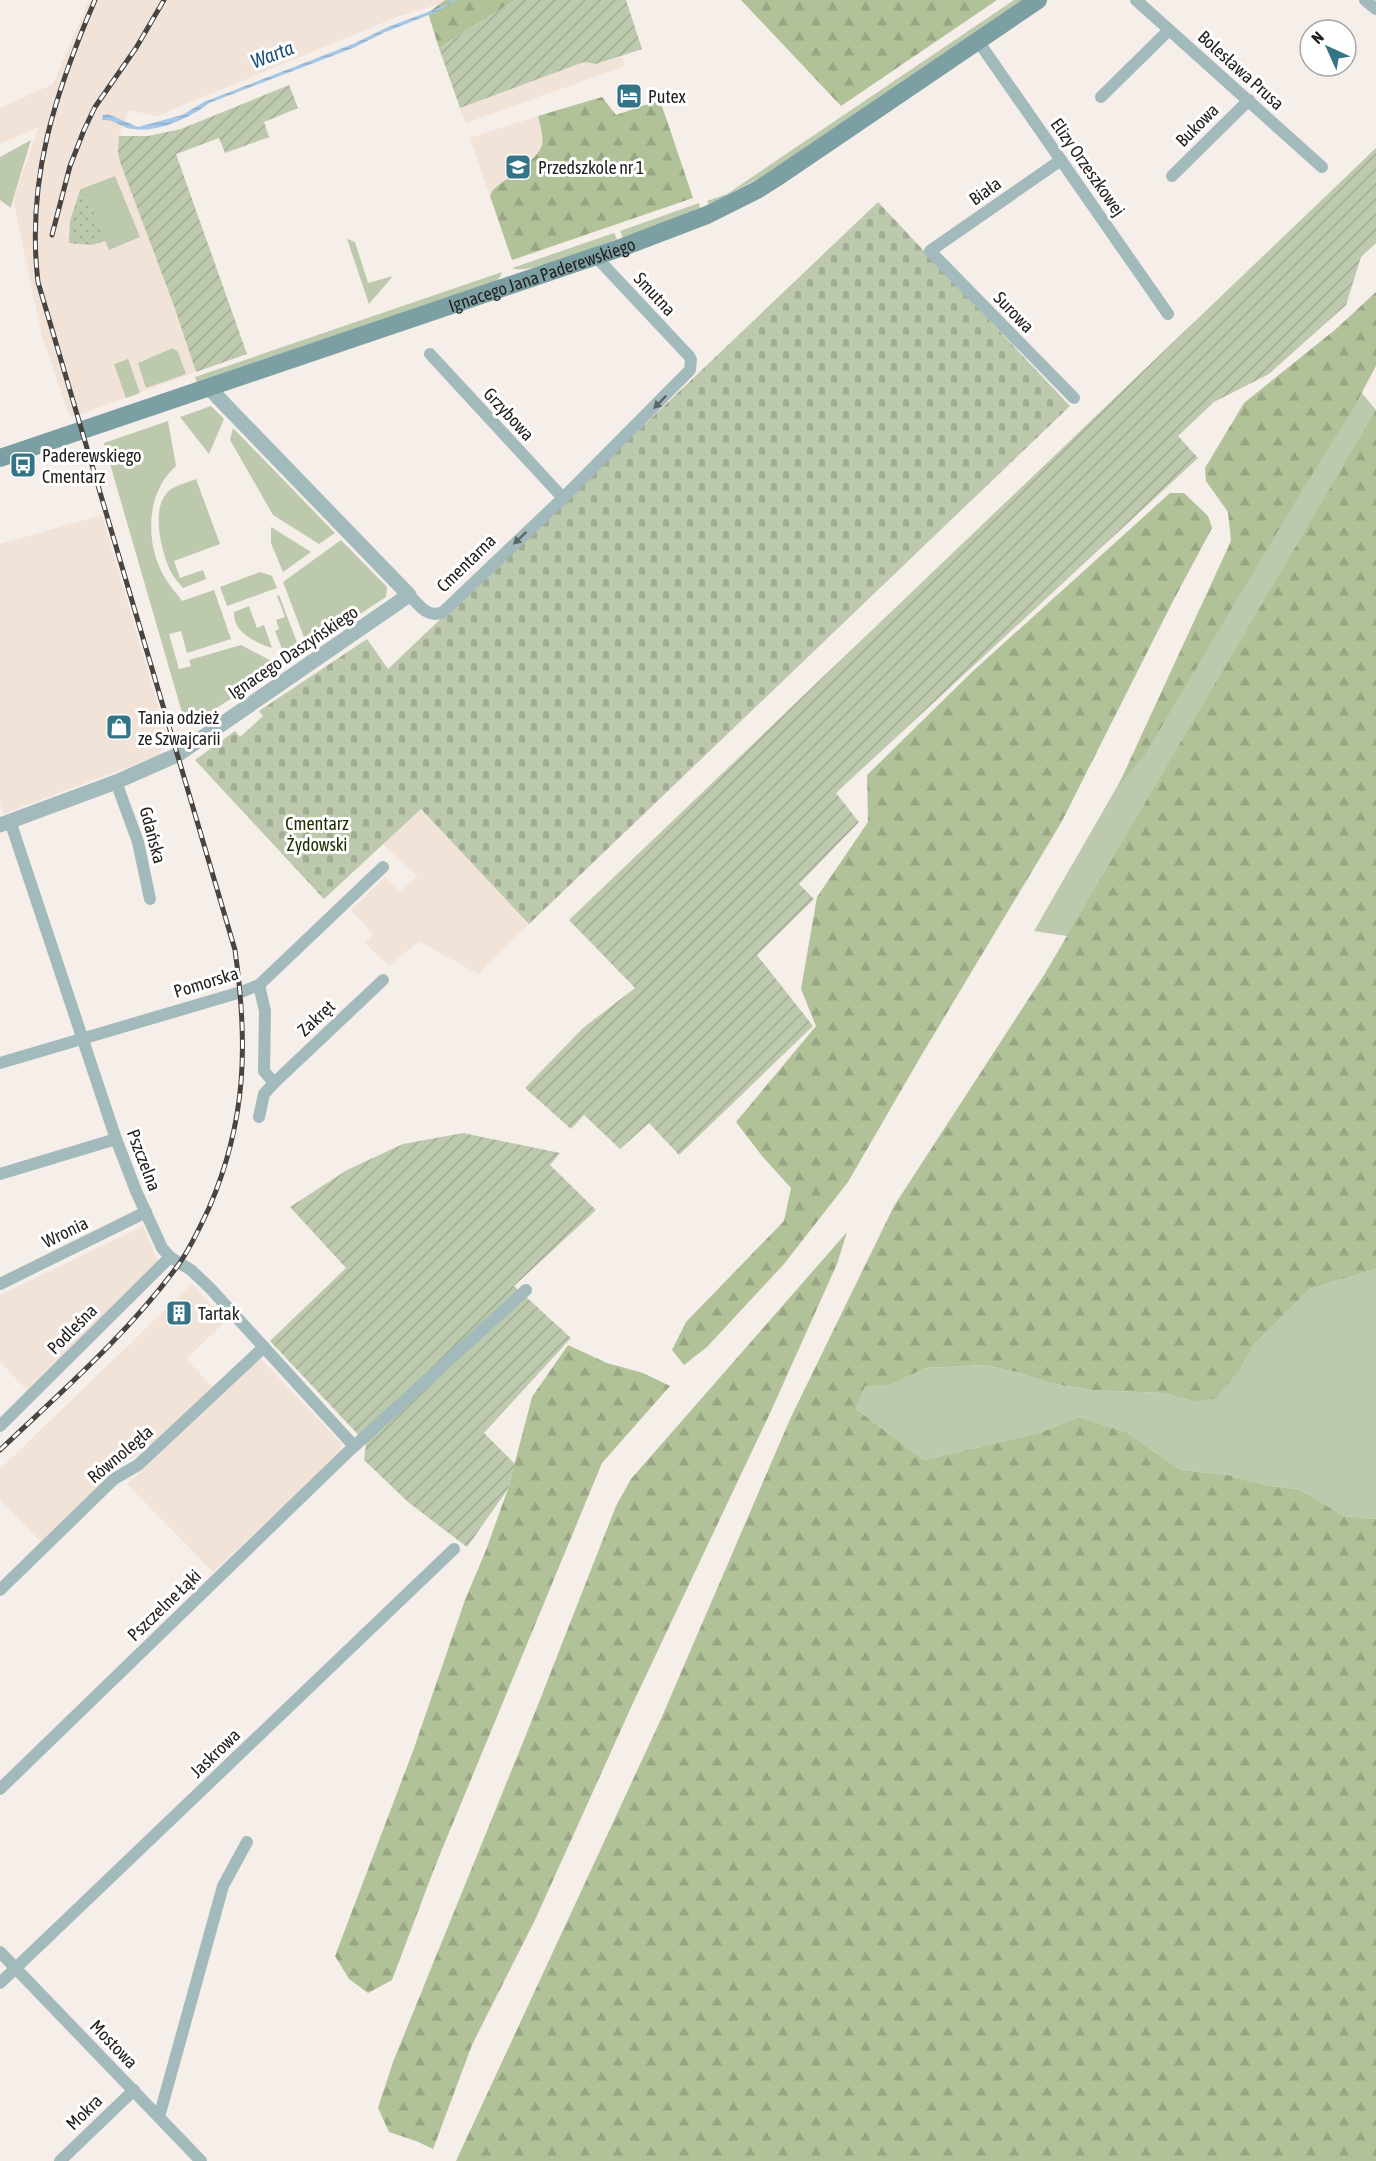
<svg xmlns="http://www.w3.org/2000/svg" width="1376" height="2161" font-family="'Asap Condensed',sans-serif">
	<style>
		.built { fill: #f2e3d9 }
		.grass { fill: #bdc9ad }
		.forest { fill: url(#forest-firs) }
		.cemetery { fill: url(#cemetery-stones) }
		.park { fill: url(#park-dots) }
		.garden { fill: url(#garden-furrows) }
		.water { fill: url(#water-rules) }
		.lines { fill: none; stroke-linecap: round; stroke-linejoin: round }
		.minor { stroke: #a2babc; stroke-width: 12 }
		.tertiary { stroke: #a2babc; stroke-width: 15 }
		.secondary { stroke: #7b9fa3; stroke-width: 18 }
		.rail-casing { stroke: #484441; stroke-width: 5 }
		.rail { stroke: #fff; stroke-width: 3; stroke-dasharray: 9; stroke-linecap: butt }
		.oneway { fill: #5d6666 }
		.labels { text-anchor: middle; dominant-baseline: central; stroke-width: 6; stroke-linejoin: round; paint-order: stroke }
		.street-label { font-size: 18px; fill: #252220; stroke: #fff }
		.poi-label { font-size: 18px; fill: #252220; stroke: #fff; text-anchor: start }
		.park-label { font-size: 18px; fill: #202f00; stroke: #fff }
		.water-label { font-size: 20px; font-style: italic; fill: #1c4f7a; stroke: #fff }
	</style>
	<defs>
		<pattern id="forest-firs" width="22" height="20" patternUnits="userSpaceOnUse" patternTransform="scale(1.5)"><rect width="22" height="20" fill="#b1c299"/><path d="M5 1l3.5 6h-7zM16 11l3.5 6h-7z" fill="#98a684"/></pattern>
		<pattern id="cemetery-stones" width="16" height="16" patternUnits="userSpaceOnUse" patternTransform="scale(1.5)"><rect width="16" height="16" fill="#bdc9ad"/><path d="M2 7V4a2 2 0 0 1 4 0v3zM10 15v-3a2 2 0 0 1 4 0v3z" fill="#a2ac95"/></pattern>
		<pattern id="park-dots" width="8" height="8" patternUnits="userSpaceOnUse" patternTransform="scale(1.5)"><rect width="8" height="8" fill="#bdc9ad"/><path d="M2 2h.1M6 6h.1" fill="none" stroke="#a2ac95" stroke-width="1.8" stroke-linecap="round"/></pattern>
		<pattern id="garden-furrows" width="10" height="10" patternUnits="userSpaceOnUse" patternTransform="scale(1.5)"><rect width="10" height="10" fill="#bdc9ad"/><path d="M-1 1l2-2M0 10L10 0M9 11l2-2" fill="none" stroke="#a2ac95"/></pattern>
		<pattern id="water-rules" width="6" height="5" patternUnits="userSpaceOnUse" patternTransform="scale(1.5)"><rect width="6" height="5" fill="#a4c7e8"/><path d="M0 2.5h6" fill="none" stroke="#8dabc7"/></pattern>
	</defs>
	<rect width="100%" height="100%" fill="#f6eee9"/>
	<g class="built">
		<path d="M89,0h356l-5,4 -41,12 -242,100 -29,-6 -9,26 77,236 -126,46 -28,-82 -29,-137 26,-72 -39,17v-36l53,-24z"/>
		<path d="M622,57l3,9 -159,57 -6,-15 124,-46 12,2z"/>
		<path d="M538,116l42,121 -68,23 -42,-122z"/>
		<path d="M102,515l65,221 -9,3 3,11 -1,5 -157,59 -3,-15v-255z"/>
		<path d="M421,809l108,115 -51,50 -59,-33 -30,25 -24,-23 8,-9 -22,-24 34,-33 15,14 18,-14 -35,-33z"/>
		<path d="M143,1226l15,35 -131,129 -27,-28v-67z"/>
		<path d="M192,1284l34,37 -40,38 29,30 -61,58 -14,-14v19l-26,19 -73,71 -41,-43v-30z"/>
		<path d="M260,1358l81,85 -1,10 -127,119 -86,-88z"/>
	</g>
	<g class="grass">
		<path d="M1014,0h11l-258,174 -58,30 -2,-3 20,-7z"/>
		<path d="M31,140l-18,59 -2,9 -11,-8v-43z"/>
		<path d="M115,176l25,61 -31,13 -25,-62z"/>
		<path d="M699,203l1,5 -29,13 -48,17 -3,-7z"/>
		<path d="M614,233l3,6c-19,7 -90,37 -105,29z"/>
		<path d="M347,239l8,3 13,41 25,-7 -24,28z"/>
		<path d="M502,272l-2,5 -4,4 -299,101 -2,-5z"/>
		<path d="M173,348l5,4 8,22 -40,14 -8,-25z"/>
		<path d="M128,359l12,34 -14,5 -12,-34z"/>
		<path d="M1351,380l25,30 -205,542 -137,-21z"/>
		<path d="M211,406l13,13 -15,35 -29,-37z"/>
		<path d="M168,421l8,45c-31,27 -31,79 -11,112 5,8 12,16 17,23l32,-11 17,49 -44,14 -6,-22 -12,3 10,35 12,-3 -2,-6 52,-15 40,21 -69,45 -27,12 -81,-280z"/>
		<path d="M233,428l102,105 -16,11 -46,-29 -43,-75z"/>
		<path d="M196,479l24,65 -46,17 6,17 23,-8 3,9 -23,9c-4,-5 -9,-10 -12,-16 -9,-18 -20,-60 -5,-78 6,-8 20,-11 30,-15z"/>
		<path d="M271,527l40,25 -28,20 -12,-29z"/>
		<path d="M341,540l46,47 -1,10 -78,51 -25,-66z"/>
		<path d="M260,572l12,4 5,12 -50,18 -7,-19z"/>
		<path d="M279,595l22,58 -14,9 -12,-31 4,-2 -3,-9 9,-3 -8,-21z"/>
		<path d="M249,606l8,22 7,-3 8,23c-17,-6 -39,-15 -38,-36z"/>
		<path d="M1376,1269v250l-32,-3 -46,-27 -29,-3 -41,-11 -47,-5 -55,-38 -47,-15 -40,16 -115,27 -68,-51 9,-24h25l36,-17 59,-3 35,8 29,10 42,7 72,3 33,9 45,-34 12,-22 57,-57z"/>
	</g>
	<g class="forest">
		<path d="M445,0h70l-76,48 -11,-35z"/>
		<path d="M741,0h256l-156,106z"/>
		<path d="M602,97l14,18 44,-15 33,98 -181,62 -22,-64 3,-6c12,-12 44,-28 49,-45 2,-8 -2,-20 -4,-29z"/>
		<path d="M1376,292v74l-23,43 -52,83 -157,264 -26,30 113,-245 -3,-29 -22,-31 -1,-13 39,-65 92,-74z"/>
		<path d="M1376,410v859l-66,20 -57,57 -12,22 -25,30 -20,4 -33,-9 -72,-3 -42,-7 -29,-10 -35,-8 -59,3 -36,17 -25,1 -9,23 68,51 115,-27 40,-16 47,15 55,38 47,5 41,11 29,3 46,27 32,3v642h-920l205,-442 130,-302 103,-211 150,-231z"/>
		<path d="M1170,493h14l24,23 4,12 -40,75 -111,220 -140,233 -73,126 -64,82 -77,83 -23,18 -12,-15 14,-28 98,-101 7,-33 -29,-32 -26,-34 80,-96 -15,-37 16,-92 51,-75 -1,-47 106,-104z"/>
		<path d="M847,1232l-10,32 -66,147 -138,292 -98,217 -63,125 -39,104 -17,-8 -27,-9 -11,-24 15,-46 139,-342 84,-214 15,-27z"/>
		<path d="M568,1345l39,18 36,10 27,13 -68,77 -166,401 -44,116 -24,13 -19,-14 -14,-23 78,-205 52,-151 21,-50 22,-61 24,-92z"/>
	</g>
	<path class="cemetery" d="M878,202l192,204 -541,518 -108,-115 -97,90 -129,-139 40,-29 5,6 23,-21 -4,-5 108,-72 21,30z"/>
	<path class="park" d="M84,188l22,53 -15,4 -22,-2 1,-22 10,-31z"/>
	<g class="garden">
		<path d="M515,0h111l16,49 -46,15 -12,-2 -124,46 -21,-60z"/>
		<path d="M289,85l9,23 -34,14 5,15 -44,16 -6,-15 -43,16 71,200 -51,18 -22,-66 -54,-144 -2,-9 1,-17h29l33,-7z"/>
		<path d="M1376,148v95l-15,14 -15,48 -77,69 -55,28 -36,34 20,22 -362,335 23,29 -60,62 15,15 -57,56 56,71 -134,129 -30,-32 -29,26 -36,-34 -13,14 -46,-41 58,-60 52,-40 -66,-68z"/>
		<path d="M463,1133l97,20 -10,12 46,45 -82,76 57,52 -87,95 31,31 -7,25 -41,58 -59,-45 -44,-42 2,-17 -96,-102 76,-73 -56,-61 57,-37 56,-26z"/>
	</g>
	<path class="water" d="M452,0h4l-15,10 -58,23 -30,15 -144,55c-19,15 -51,30 -76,26 -12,-1 -18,-10 -31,-9l1,-5 5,-1 30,13 44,-12 22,-13 149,-58 35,-17 56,-21z"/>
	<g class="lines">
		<g class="minor">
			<path d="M1136,0l186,167"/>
			<path d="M1365,0l11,9"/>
			<path d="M978,41l190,273"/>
			<path d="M1101,97l68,-67"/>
			<path d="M1061,160l-131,91 144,147"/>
			<path d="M1172,176l77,-76"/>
			<path d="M430,354l133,144"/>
			<path d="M409,595c10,10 19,24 34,17l120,-114 127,-128 1,-10 -2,-4 -93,-99"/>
			<path d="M116,782l22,60 12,57"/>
			<path d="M10,821l106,318 20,52 26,57 8,9 21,13 19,18 144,158"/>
			<path d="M259,985l6,26 -1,60 10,12 109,-103"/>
			<path d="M0,1063l241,-71 18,-7 124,-118"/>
			<path d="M259,1117l5,-23 10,-11"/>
			<path d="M0,1174l116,-35"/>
			<path d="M0,1284l146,-72"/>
			<path d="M0,1426l170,-169"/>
			<path d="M0,1590l114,-111 24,-14 126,-118"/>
			<path d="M0,1789l350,-339 176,-160"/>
			<path d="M0,1952l201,209"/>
			<path d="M0,1983l454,-434"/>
			<path d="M159,2117l64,-231 24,-44"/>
			<path d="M60,2161l74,-71"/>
		</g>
		<path class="tertiary" d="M0,825l116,-43 61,-27 232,-160 -201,-208"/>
		<path class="secondary" id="s1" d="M0,458l623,-211 84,-32 50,-25 19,-12 262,-178"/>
		<defs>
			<g id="rail">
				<path d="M52,235l18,-69 14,-36 11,-23 41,-59 28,-48"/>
				<path d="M0,1450c62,-59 128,-116 179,-186 12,-17 21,-37 30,-56 38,-88 39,-165 26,-258l-197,-668c-12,-102 17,-189 57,-282"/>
			</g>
		</defs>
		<use href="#rail" class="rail-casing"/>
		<use href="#rail" class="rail"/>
	</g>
	<defs><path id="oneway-solid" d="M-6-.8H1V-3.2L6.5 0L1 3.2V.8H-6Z" transform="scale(1.5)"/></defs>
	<g class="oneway">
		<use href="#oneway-solid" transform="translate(660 402) rotate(135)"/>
		<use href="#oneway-solid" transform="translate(520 538) rotate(136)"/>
	</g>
	<defs>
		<symbol id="hotel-square" viewBox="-11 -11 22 22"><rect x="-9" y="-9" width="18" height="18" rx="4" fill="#337587" stroke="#fff"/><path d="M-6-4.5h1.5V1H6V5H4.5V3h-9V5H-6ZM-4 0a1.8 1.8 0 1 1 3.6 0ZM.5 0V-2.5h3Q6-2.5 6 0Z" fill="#fff"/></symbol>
		<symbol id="school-square" viewBox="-11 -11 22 22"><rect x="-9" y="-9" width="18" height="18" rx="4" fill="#337587" stroke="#fff"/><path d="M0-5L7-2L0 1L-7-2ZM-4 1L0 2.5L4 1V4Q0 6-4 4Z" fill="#fff"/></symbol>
		<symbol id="bus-square" viewBox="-11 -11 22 22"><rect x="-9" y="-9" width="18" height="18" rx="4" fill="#337587" stroke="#fff"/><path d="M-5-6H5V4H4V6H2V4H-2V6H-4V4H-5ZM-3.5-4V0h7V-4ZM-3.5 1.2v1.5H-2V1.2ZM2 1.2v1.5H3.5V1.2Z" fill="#fff"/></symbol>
		<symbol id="shop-square" viewBox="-11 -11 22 22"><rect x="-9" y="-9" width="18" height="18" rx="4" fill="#337587" stroke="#fff"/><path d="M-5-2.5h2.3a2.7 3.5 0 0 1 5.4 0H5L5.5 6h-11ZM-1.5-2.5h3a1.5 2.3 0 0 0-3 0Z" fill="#fff"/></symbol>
		<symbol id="building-square" viewBox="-11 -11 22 22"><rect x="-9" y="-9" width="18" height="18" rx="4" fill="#337587" stroke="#fff"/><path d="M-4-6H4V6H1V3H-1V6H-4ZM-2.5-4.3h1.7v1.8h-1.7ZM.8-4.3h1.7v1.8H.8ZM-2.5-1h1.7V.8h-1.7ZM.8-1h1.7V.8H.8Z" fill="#fff"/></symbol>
	</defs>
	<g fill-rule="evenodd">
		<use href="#hotel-square" x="614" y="81" width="30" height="30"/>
		<use href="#school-square" x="503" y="152" width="30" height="30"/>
		<use href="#bus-square" x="8" y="450" width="30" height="30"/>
		<use href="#shop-square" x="104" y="712" width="30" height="30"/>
		<use href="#building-square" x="164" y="1298" width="30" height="30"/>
	</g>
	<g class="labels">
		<g class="street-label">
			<text transform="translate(1241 70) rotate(42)">Bolesława Prusa</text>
			<text transform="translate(1197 125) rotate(-45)">Bukowa</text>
			<text transform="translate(1088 167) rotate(55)">Elizy Orzeszkowej</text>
			<text transform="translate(985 191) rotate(-35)">Biała</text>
			<text stroke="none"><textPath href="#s1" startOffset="572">Ignacego Jana Paderewskiego</textPath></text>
			<text transform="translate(655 294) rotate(47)">Smutna</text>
			<text transform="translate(1014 312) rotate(46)">Surowa</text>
			<text transform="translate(509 414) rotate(47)">Grzybowa</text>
			<text transform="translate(466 563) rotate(-44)">Cmentarna</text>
			<text transform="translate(293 652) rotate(-34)">Ignacego Daszyńskiego</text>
			<text transform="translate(153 835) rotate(75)">Gdańska</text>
			<text transform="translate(206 982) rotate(-17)">Pomorska</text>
			<text transform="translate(316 1018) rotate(-43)">Zakręt</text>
			<text transform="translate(144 1160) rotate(69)">Pszczelna</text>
			<text transform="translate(65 1232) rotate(-26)">Wronia</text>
			<text transform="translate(72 1329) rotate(-45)">Podleśna</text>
			<text transform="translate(120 1454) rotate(-40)">Równoległa</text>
			<text transform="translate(164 1605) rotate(-44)">Pszczelne Łąki</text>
			<text transform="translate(215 1753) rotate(-44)">Jaskrowa</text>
			<text transform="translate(114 2044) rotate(46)">Mostowa</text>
			<text transform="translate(84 2112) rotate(-44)">Mokra</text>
		</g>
		<g class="poi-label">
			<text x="648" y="96">Putex</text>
			<text x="538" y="167">Przedszkole nr 1</text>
			<text x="42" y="455">Paderewskiego<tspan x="42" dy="21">Cmentarz</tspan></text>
			<text x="138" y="717">Tania odzież<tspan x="138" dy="21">ze Szwajcarii</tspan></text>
			<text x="198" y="1313">Tartak</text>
		</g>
		<g class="park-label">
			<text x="317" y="823">Cmentarz<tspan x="317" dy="21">Żydowski</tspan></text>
		</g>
		<g class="water-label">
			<text transform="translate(272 54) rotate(-21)">Warta</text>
		</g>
	</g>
	<g transform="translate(1328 48) rotate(315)"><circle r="28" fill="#ffffff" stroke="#a8a7a6" stroke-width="1.5"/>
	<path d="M0-4.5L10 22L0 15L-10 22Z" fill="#337587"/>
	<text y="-9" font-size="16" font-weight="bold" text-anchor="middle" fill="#252220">N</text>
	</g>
</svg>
